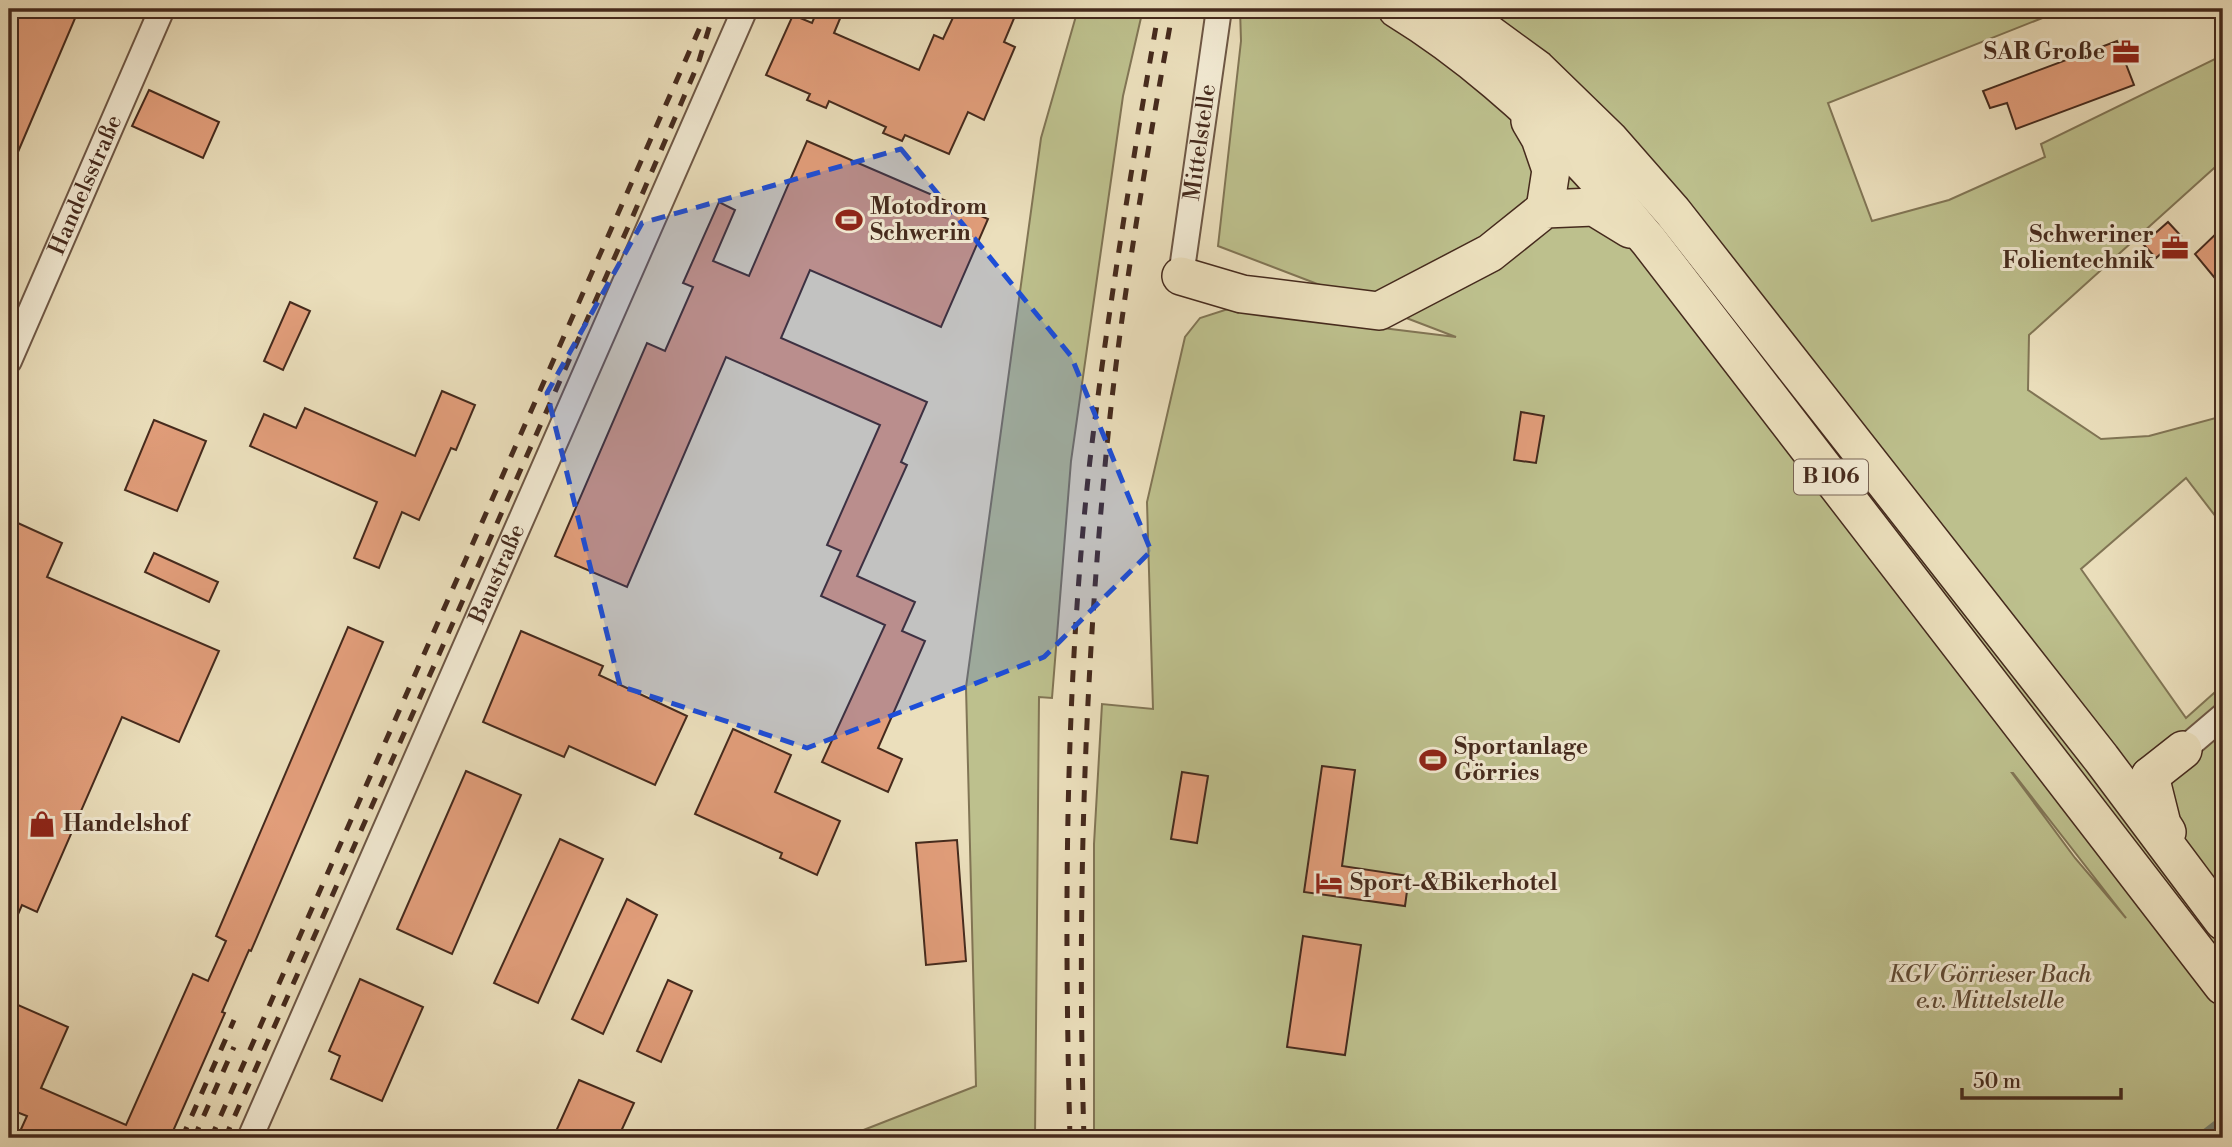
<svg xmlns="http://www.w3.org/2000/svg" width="2232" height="1147" font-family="'Libre Bodoni',serif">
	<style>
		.green { fill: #bdc08d; stroke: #817555; stroke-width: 2; fill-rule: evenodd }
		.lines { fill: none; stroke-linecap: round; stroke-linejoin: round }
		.stream { stroke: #778274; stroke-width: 6 }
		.building { fill: #e29e7b; stroke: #452a1d; stroke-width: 2 }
		.minor-casing { stroke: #6e5745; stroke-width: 28 }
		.highway-casing { stroke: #452a1d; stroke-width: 40 }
		.minor { stroke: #f2ead3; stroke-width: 24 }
		.highway { stroke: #ebdfbc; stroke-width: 37 }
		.rail { stroke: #452a1d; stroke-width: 5; stroke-dasharray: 12 12; stroke-linecap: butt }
		.marked { fill: #1d4ed8; fill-opacity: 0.2; stroke: #1d4ed8; stroke-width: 5; stroke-dasharray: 14 9; stroke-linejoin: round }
		.labels { text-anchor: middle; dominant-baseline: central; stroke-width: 6; stroke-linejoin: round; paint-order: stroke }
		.shield { fill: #f2ead3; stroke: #796454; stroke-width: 2 }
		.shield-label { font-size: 21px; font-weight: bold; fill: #452a1d }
		.poi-label { font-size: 23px; font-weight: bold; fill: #452a1d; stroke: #f2ead3; text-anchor: start }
		.street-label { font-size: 23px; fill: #452a1d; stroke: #f2ead3 }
		.park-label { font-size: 23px; font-style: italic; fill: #5d4833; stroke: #f2ead3 }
	</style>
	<rect width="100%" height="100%" fill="#ebdfbc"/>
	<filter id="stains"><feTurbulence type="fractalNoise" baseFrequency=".00286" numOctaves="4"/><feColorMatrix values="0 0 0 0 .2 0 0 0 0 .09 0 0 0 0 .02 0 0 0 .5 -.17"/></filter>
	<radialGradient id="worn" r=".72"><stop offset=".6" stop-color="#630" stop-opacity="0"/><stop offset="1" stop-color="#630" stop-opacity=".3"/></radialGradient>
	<g class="green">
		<path d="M1078,9h65l-20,87 -52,365 -19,237 -13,-1 -4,441h-192l133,-52 -10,-399 75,-549z"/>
		<path d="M1240,9h825l-237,94 44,118 77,-21 96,-43 -4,-13 182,-89v105l-194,175 -1,55 73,49 48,-3 74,-20v110l-37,-48 -105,91 105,149 37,-33v453h-1129v-294l8,-140 51,5 -6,-207 38,-165 15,-19 28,-9 228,28 -238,-91 23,-205zM2012,773h1l113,145 -51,-60z"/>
	</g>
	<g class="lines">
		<path class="stream" d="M2197,1138l26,-20"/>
	</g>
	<g class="building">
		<path d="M9,9h70l-70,164z"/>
		<path d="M818,9h26l-10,24 85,37 15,-35 9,4 14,-30h61l-14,33 11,5 -31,73 -16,-8 -19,42 -44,-19 -3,6 -19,-8 3,-6 -57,-26 -3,7 -19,-8 3,-6 -44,-19 27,-60 19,8z"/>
		<path d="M2117,41l17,44 -118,44 -9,-26 -17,5 -7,-17z"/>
		<path d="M149,90l70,32 -16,36 -71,-32z"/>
		<path d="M807,141l181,78 -47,108 -131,-57 -29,68 146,64 -26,60 6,3 -50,111 58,26 -13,29 23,10 -47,107 24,11 -14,33 -66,-30 63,-137 -64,-29 20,-45 -14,-6 53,-120 -154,-68 -99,230 -72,-31 92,-213 18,8 28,-64 -10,-4 36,-81 16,8 -22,51 36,15z"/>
		<path d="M2168,222l13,14 -25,22 -13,-14z"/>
		<path d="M2223,227v61l-28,-34z"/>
		<path d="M290,302l20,9 -27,59 -19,-9z"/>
		<path d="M442,391l33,14 -19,45 -5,-2 -32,72 -17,-8 -23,56 -25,-10 23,-56 -127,-56 14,-32 32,14 9,-20 110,48z"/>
		<path d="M1521,412l23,4 -8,47 -22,-3z"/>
		<path d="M154,420l52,21 -29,70 -52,-21z"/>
		<path d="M9,519l53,24 -15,34 172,74 -40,91 -57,-25 -85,195 -15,-7 -13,30z"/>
		<path d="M154,553l64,29 -9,20 -64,-30z"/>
		<path d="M348,627l35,15 -132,309 -2,-1 -27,62 3,1 -55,125h-153l10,-22 -18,-7v-108l59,26 -27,61 85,37 67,-151 15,7 18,-40 -10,-5z"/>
		<path d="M521,631l82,35 -4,9 88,41 -32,69 -86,-39 -5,11 -81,-35z"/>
		<path d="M733,729l58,26 -16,37 65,29 -23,54 -37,-17 2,-5 -87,-39z"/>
		<path d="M1322,766l33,4 -13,96 67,10 -4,30 -101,-14z"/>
		<path d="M466,771l55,24 -69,159 -55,-25z"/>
		<path d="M1182,772l26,4 -11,67 -26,-4z"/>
		<path d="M560,839l43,20 -65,144 -44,-20z"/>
		<path d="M957,840l9,121 -40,4 -10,-122z"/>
		<path d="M627,899l30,16 -54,119 -31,-15z"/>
		<path d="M1303,936l58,9 -16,110 -58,-8z"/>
		<path d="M360,979l63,28 -41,94 -51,-22 9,-23 -11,-5z"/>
		<path d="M668,980l24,11 -31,71 -24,-11z"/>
		<path d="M579,1080l55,23 -16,35h-65z"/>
	</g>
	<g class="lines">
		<defs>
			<g id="minor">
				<path id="s1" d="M1181,276l38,-267"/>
				<path id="s2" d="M9,361l153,-352"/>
				<path d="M2183,750l40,-34"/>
				<path id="s3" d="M250,1138l495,-1129"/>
			</g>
			<g id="highway">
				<path d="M1397,9c67,41 135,100 189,158 22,23 41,49 62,73l575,746"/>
				<path d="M1455,9l82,60 72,70 64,73 428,546 122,163"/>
				<path d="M1530,121l10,17 11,32 -6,39"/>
				<path d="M1181,276l61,18 137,17 111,-58 55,-44 49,-2 36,22"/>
				<path d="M2150,776l12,48 5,8"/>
				<path d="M2150,776l33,-26"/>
			</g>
		</defs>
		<use href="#minor" class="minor-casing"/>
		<use href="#highway" class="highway-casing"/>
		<use href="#minor" class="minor"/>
		<use href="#highway" class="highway"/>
		<g class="rail">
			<path d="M182,1138l52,-118"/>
			<path d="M194,1138l40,-91"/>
			<path d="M211,1138l497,-1129"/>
			<path d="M225,1138l407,-920 66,-154 14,-46"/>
			<path d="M1070,1138c-6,-226 -5,-453 20,-678 18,-151 43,-301 69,-451"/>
			<path d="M1084,1138c-7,-224 0,-449 21,-672 14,-153 41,-306 68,-457"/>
		</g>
	</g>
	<path class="marked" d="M901,149l170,207 80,195 -107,106 -237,91 -187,-62 -73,-293 95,-170z"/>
	<defs>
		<symbol id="office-bare" viewBox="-9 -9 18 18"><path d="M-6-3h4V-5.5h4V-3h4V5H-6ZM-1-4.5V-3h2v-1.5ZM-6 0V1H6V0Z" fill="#8f2418" stroke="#f2ead3" stroke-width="2.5" paint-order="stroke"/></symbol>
		<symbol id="stadium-bare" viewBox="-9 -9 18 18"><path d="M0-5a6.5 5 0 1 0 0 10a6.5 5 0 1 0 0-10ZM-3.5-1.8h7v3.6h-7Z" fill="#8f2418" stroke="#f2ead3" stroke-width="2.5" paint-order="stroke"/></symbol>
		<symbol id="shop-bare" viewBox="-9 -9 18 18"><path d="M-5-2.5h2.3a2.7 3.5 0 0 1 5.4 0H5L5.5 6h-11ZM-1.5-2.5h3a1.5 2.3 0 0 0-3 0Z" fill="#8f2418" stroke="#f2ead3" stroke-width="2.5" paint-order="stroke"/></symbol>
		<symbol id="hotel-bare" viewBox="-9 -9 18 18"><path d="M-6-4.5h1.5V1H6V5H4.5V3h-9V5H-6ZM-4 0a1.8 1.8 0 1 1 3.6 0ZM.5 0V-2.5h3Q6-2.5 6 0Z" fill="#8f2418" stroke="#f2ead3" stroke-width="2.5" paint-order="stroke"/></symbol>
	</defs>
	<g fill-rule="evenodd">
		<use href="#office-bare" x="2107" y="33" width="38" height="38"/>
		<use href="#stadium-bare" x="830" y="201" width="38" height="38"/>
		<use href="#office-bare" x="2156" y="229" width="38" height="38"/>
		<use href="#stadium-bare" x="1414" y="741" width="38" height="38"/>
		<use href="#shop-bare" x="23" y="805" width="38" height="38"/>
		<use href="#hotel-bare" x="1310" y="864" width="38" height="38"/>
	</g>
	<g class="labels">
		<rect class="shield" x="1794" y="459.5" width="74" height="35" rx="5"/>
		<g class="shield-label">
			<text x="1831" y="477">B 106</text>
		</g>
		<g class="poi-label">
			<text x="2105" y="52" text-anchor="end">SAR Große</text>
			<text x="870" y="207">Motodrom<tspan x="870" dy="26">Schwerin</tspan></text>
			<text x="2154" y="235" text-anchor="end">Schweriner<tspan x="2154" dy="26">Folientechnik</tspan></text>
			<text x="1454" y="747">Sportanlage<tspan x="1454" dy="26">Görries</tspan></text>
			<text x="63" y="824">Handelshof</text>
			<text x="1350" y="883">Sport-&amp;Bikerhotel</text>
		</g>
		<g class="street-label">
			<text stroke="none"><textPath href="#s1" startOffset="135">Mittelstelle</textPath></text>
			<text stroke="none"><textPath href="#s2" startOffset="192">Handelsstraße</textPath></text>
			<text stroke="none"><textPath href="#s3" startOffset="616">Baustraße</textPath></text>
		</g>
		<g class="park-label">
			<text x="1990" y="975">KGV Görrieser Bach<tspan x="1990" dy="26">e.v. Mittelstelle</tspan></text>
		</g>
	</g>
	<rect width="2232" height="1147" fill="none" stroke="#ebdfbc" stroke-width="35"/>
	<rect x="10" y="10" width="2211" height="1126" fill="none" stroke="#452a1d" stroke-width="3.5"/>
	<rect x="18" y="18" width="2197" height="1112" fill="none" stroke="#452a1d" stroke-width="2"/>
	<path d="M1962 1088v10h159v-10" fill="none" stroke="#452a1d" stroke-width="3.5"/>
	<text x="1973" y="1088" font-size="21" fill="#452a1d" stroke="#f2ead3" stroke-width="5" paint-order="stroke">50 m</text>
	<rect width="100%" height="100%" filter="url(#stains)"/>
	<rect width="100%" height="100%" fill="url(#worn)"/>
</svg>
